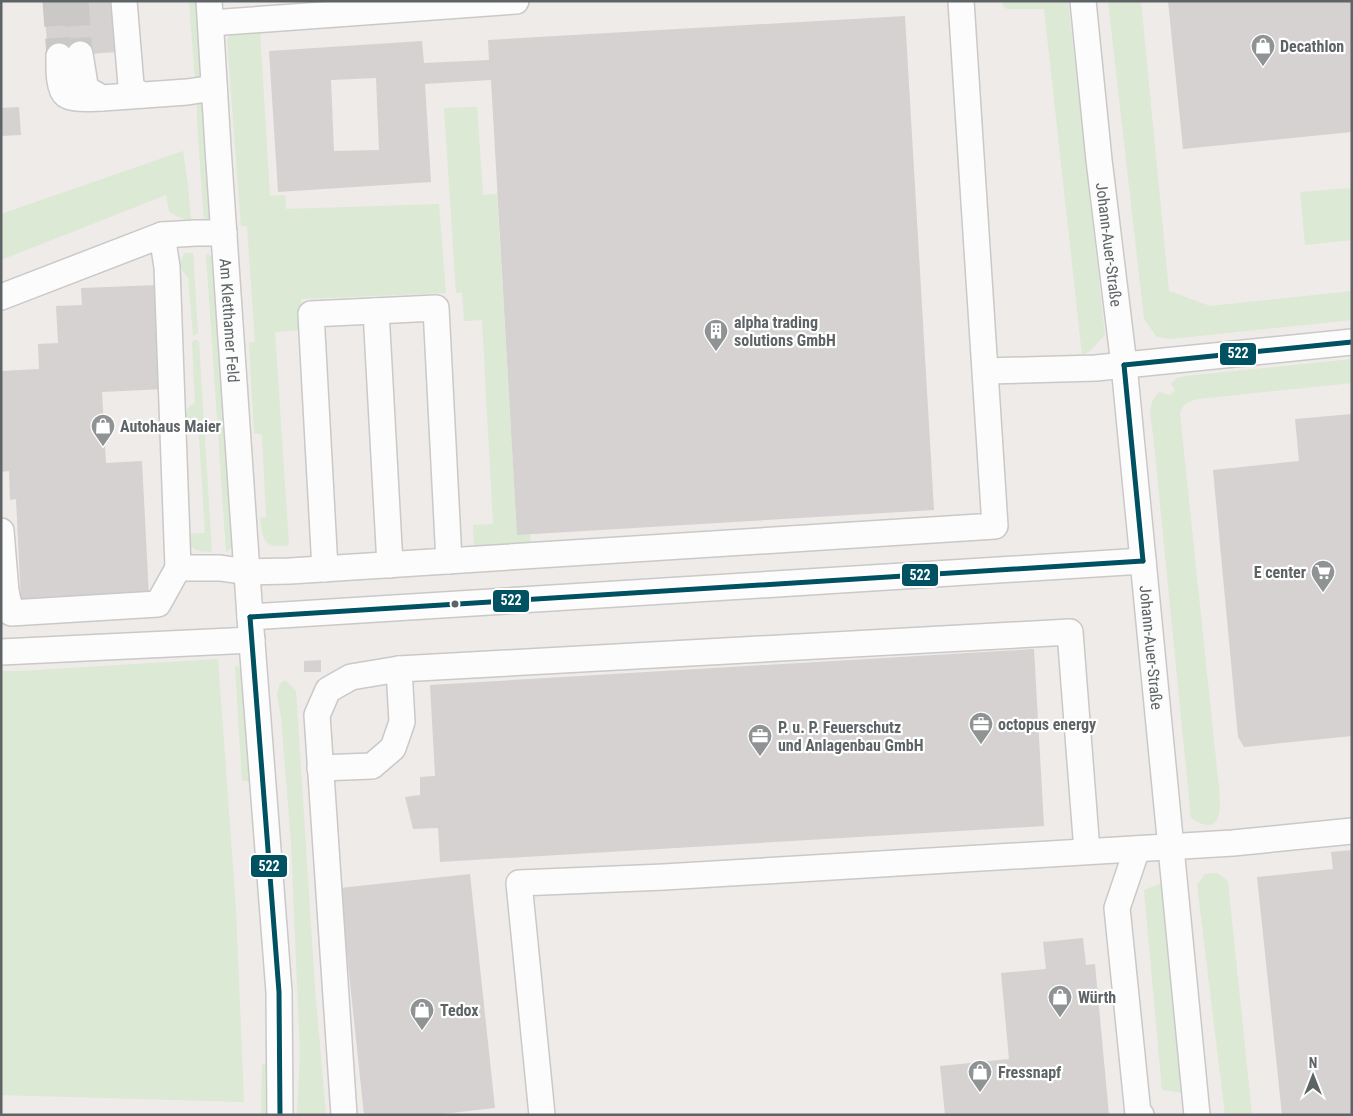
<svg xmlns="http://www.w3.org/2000/svg" width="1353" height="1116" font-family="'Roboto Condensed',sans-serif">
	<style>
		.green { fill: #dce9d4 }
		.building { fill: #d5d2d1; fill-rule: evenodd }
		.lines { fill: none; stroke-linecap: round; stroke-linejoin: round }
		.minor-tunnel { stroke: #cac9c8; stroke-width: 25; stroke-dasharray: 25 12; stroke-linecap: butt }
		.minor-casing { stroke: #cac9c8; stroke-width: 28 }
		.minor { stroke: #fcfcfc; stroke-width: 25 }
		.bus-1-casing { stroke: #fff; stroke-width: 9 }
		.bus-1 { stroke: #005262; stroke-width: 5 }
		.bus-dot { fill: #5e6466; stroke: #fff; stroke-width: 2 }
		.labels { text-anchor: middle; dominant-baseline: central; stroke-width: 4.5; stroke-linejoin: round; paint-order: stroke }
		.poi-label { font-size: 16px; font-weight: bold; fill: #5e6466; stroke: #fff; text-anchor: start }
		.street-label { font-size: 16px; fill: #5e6466; stroke: #fff }
		.line-badge { stroke: #fff; stroke-width: 2 }
		.badge-label { font-size: 14px; text-anchor: middle; font-weight: bold; fill: #fff }
	</style>
	<rect width="100%" height="100%" fill="#eeebe8"/>
	<g class="green">
		<path d="M189,1h8l6,79 -8,1z"/>
		<path d="M1002,1h66l37,334 -15,16 -8,4 -38,-346h-37l-4,-3z"/>
		<path d="M1108,1h33l28,290 41,15 142,-15v29l-182,19 -13,-2 -13,-18z"/>
		<path d="M260,31l10,165 15,-1 1,14 153,-5 7,89 -145,6 2,31 -28,2 14,213c-26,4 -26,-5 -29,-27l6,-1 -4,-82 -8,-2 -5,-90 6,-1 -8,-116h-6l-14,-187 6,-6z"/>
		<path d="M204,96l9,119 -9,7 -7,-100v-24z"/>
		<path d="M477,107l6,88 14,-1 20,340h13l1,13 -57,5 -1,-27 20,-1 -11,-204 -18,1 -2,-29 -6,1 -12,-185z"/>
		<path d="M183,151l5,35 3,35 -15,-5 -7,-5 -3,-16 -165,65v-46z"/>
		<path d="M1352,188v52l-47,5 -5,-53z"/>
		<path d="M185,253h8l5,80 -5,3 -5,-59c-9,-9 -10,-13 -3,-24z"/>
		<path d="M206,254l5,2 5,6 18,284 -8,6z"/>
		<path d="M194,340h3l2,2 13,210c-16,-1 -21,-1 -26,-18l19,-1 -7,-113 -19,1 9,-13 7,-5 -3,-61z"/>
		<path d="M1352,359v24l-154,16c-10,3 -15,4 -18,15l37,355c2,21 13,75 -26,49l-38,-384c-2,-14 -7,-32 7,-42l9,3 3,-1 3,-4 -4,-6 6,-6 9,-2z"/>
		<path d="M218,659l18,250 8,193 -243,-7v-424h20z"/>
		<path d="M235,665l6,4 4,14 7,98h-10z"/>
		<path d="M285,680l11,11 19,297 11,127h-29l3,-61 -9,-212 -10,-125 -4,-22 2,-10z"/>
		<path d="M1217,873l11,8 24,234h-27l-28,-230 8,-11z"/>
		<path d="M1164,882l19,211 -21,-3 -18,-200z"/>
		<path d="M262,1064l9,1v50h-10z"/>
	</g>
	<g class="building">
		<path d="M44,1h68l4,51 -68,5z"/>
		<path d="M1168,1h184v131l-169,17z"/>
		<path d="M905,16l29,494 -417,25 -26,-455 -66,4 6,98 -153,10 -9,-141 153,-10 2,22 65,-3 -1,-20zM376,78l3,72 -45,1 -3,-71z"/>
		<path d="M19,107l2,28 -20,1v-28z"/>
		<path d="M158,285l6,104 -62,3 4,71 36,-2 7,135 -128,7 -5,-104 -6,1 -1,-29 -8,1v-101l38,-2 -1,-25 20,-1 -2,-37 26,-1 -1,-17z"/>
		<path d="M1352,414v322l-108,11 -6,-10 -25,-267 86,-9 -4,-42z"/>
		<path d="M1034,649l10,177 -604,36 -2,-34 -25,1 -8,-32 15,-2v-18l15,-1 -5,-91z"/>
		<path d="M321,660v12h-17v-11z"/>
		<path d="M1352,850v265h-70l-25,-238 76,-8 -2,-17z"/>
		<path d="M470,874l25,234 -62,7h-69l-24,-227z"/>
		<path d="M1083,938l3,27 9,-1 14,151h-164l-5,-49 69,-7 -8,-86 45,-4 -3,-27z"/>
	</g>
	<g class="lines">
		<g class="minor-tunnel">
			<path d="M55,1l4,55"/>
			<path d="M76,1l4,53"/>
		</g>
		<defs>
			<g id="minor">
				<path d="M124,1l7,84 3,5 8,5"/>
				<path id="s1" d="M209,1l9,147 32,469 29,375 1,123"/>
				<path id="s2" d="M1083,1l16,159 25,205 73,750"/>
				<path d="M211,23l305,-22"/>
				<path d="M80,54l5,31 3,5 14,8 85,-6 27,-4"/>
				<path d="M59,56c0,10 -1,33 7,39 6,5 29,3 36,3"/>
				<path d="M162,235l5,32 11,301"/>
				<path d="M1,297l161,-62 34,-2h28"/>
				<path d="M376,311l14,254"/>
				<path d="M986,371l110,-3 256,-26"/>
				<path d="M1,531l5,61"/>
				<path d="M325,569l-14,-255 125,-6 13,253"/>
				<path d="M1,591l5,1 5,21 147,-9 20,-36h42l28,4 42,-1 705,-45 -34,-525"/>
				<path d="M250,617l893,-56"/>
				<path d="M1,652l251,-12"/>
				<path d="M320,768l52,-2 21,-18 9,-26 -3,-53"/>
				<path d="M1137,849l-20,59 21,206 3,1"/>
				<path d="M344,1115l-27,-400 11,-25 23,-13 48,-8 671,-37 17,219"/>
				<path d="M542,1115l-23,-232 145,-6 569,-34 119,-12"/>
			</g>
		</defs>
		<use href="#minor" class="minor-casing"/>
		<use href="#minor" class="minor"/>
		<defs>
			<g id="bus-1">
				<path d="M1124,365l228,-23"/>
				<path d="M1124,365l19,196"/>
				<path d="M250,617l893,-56"/>
				<path d="M250,617l29,375 1,123"/>
			</g>
		</defs>
		<use href="#bus-1" class="bus-1-casing"/>
		<use href="#bus-1" class="bus-1"/>
	</g>
	<defs>
		<symbol id="shop-pin" viewBox="-11 -11 22 30"><path d="M0 17L-7.5 6A9.5 9.5 0 1 1 7.5 6Z" fill="#909394" stroke="#fff"/><path d="M-5-2.5h2.3a2.7 3.5 0 0 1 5.4 0H5L5.5 6h-11ZM-1.5-2.5h3a1.5 2.3 0 0 0-3 0Z" fill="#fff"/></symbol>
		<symbol id="building-pin" viewBox="-11 -11 22 30"><path d="M0 17L-7.5 6A9.5 9.5 0 1 1 7.5 6Z" fill="#909394" stroke="#fff"/><path d="M-4-6H4V6H1V3H-1V6H-4ZM-2.5-4.3h1.7v1.8h-1.7ZM.8-4.3h1.7v1.8H.8ZM-2.5-1h1.7V.8h-1.7ZM.8-1h1.7V.8H.8Z" fill="#fff"/></symbol>
		<symbol id="supermarket-pin" viewBox="-11 -11 22 30"><path d="M0 17L-7.5 6A9.5 9.5 0 1 1 7.5 6Z" fill="#909394" stroke="#fff"/><path d="M-6-5.5h2.5l.6 2H6L4.5 2H-2.5L-4.4-4H-6ZM-1.5 3.2a1.3 1.3 0 1 0 .1 0ZM3 3.2a1.3 1.3 0 1 0 .1 0Z" fill="#fff"/></symbol>
		<symbol id="office-pin" viewBox="-11 -11 22 30"><path d="M0 17L-7.5 6A9.5 9.5 0 1 1 7.5 6Z" fill="#909394" stroke="#fff"/><path d="M-6-3h4V-5.5h4V-3h4V5H-6ZM-1-4.5V-3h2v-1.5ZM-6 0V1H6V0Z" fill="#fff"/></symbol>
	</defs>
	<g fill-rule="evenodd">
		<use href="#shop-pin" x="1249" y="32" width="28" height="38"/>
		<use href="#building-pin" x="702" y="317" width="28" height="38"/>
		<use href="#shop-pin" x="89" y="412" width="28" height="38"/>
		<use href="#supermarket-pin" x="1309" y="558" width="28" height="38"/>
		<use href="#office-pin" x="967" y="710" width="28" height="38"/>
		<use href="#office-pin" x="746" y="722" width="28" height="38"/>
		<use href="#shop-pin" x="1046" y="983" width="28" height="38"/>
		<use href="#shop-pin" x="408" y="996" width="28" height="38"/>
		<use href="#shop-pin" x="966" y="1058" width="28" height="38"/>
	</g>
	<circle class="bus-dot" cx="455" cy="604" r="4.5"/>
	<g class="labels">
		<g class="poi-label">
			<text x="1280" y="46">Decathlon</text>
			<text x="734" y="322">alpha trading<tspan x="734" dy="18">solutions GmbH</tspan></text>
			<text x="120" y="426">Autohaus Maier</text>
			<text x="1306" y="572" text-anchor="end">E center</text>
			<text x="998" y="724">octopus energy</text>
			<text x="778" y="727">P. u. P. Feuerschutz<tspan x="778" dy="18">und Anlagenbau GmbH</tspan></text>
			<text x="1078" y="997">Würth</text>
			<text x="440" y="1010">Tedox</text>
			<text x="998" y="1072">Fressnapf</text>
		</g>
		<g class="street-label">
			<text stroke="none"><textPath href="#s2" startOffset="245">Johann-Auer-Straße</textPath></text>
			<text stroke="none"><textPath href="#s1" startOffset="320">Am Kletthamer Feld</textPath></text>
			<text stroke="none"><textPath href="#s2" startOffset="650">Johann-Auer-Straße</textPath></text>
		</g>
	</g>
	<g class="line-badge">
		<rect x="1219" y="342" width="38" height="24" rx="5" fill="#005262"/>
		<rect x="901" y="563" width="38" height="24" rx="5" fill="#005262"/>
		<rect x="492" y="589" width="38" height="24" rx="5" fill="#005262"/>
		<rect x="250" y="854" width="38" height="24" rx="5" fill="#005262"/>
	</g>
	<g class="badge-label">
		<text x="1238" y="358">522</text>
		<text x="920" y="580">522</text>
		<text x="511" y="605">522</text>
		<text x="269" y="871">522</text>
	</g>
	<rect width="1353" height="1116" fill="none" stroke="#5e6466" stroke-width="5"/>
	<g transform="translate(1313 1076)" stroke="#ffffff" stroke-width="4" paint-order="stroke">
	<path d="M0-4L9 19L0 12L-9 19Z" fill="#5e6466"/>
	<text y="-8" font-size="14" font-weight="bold" text-anchor="middle" fill="#5e6466">N</text>
	</g>
</svg>
